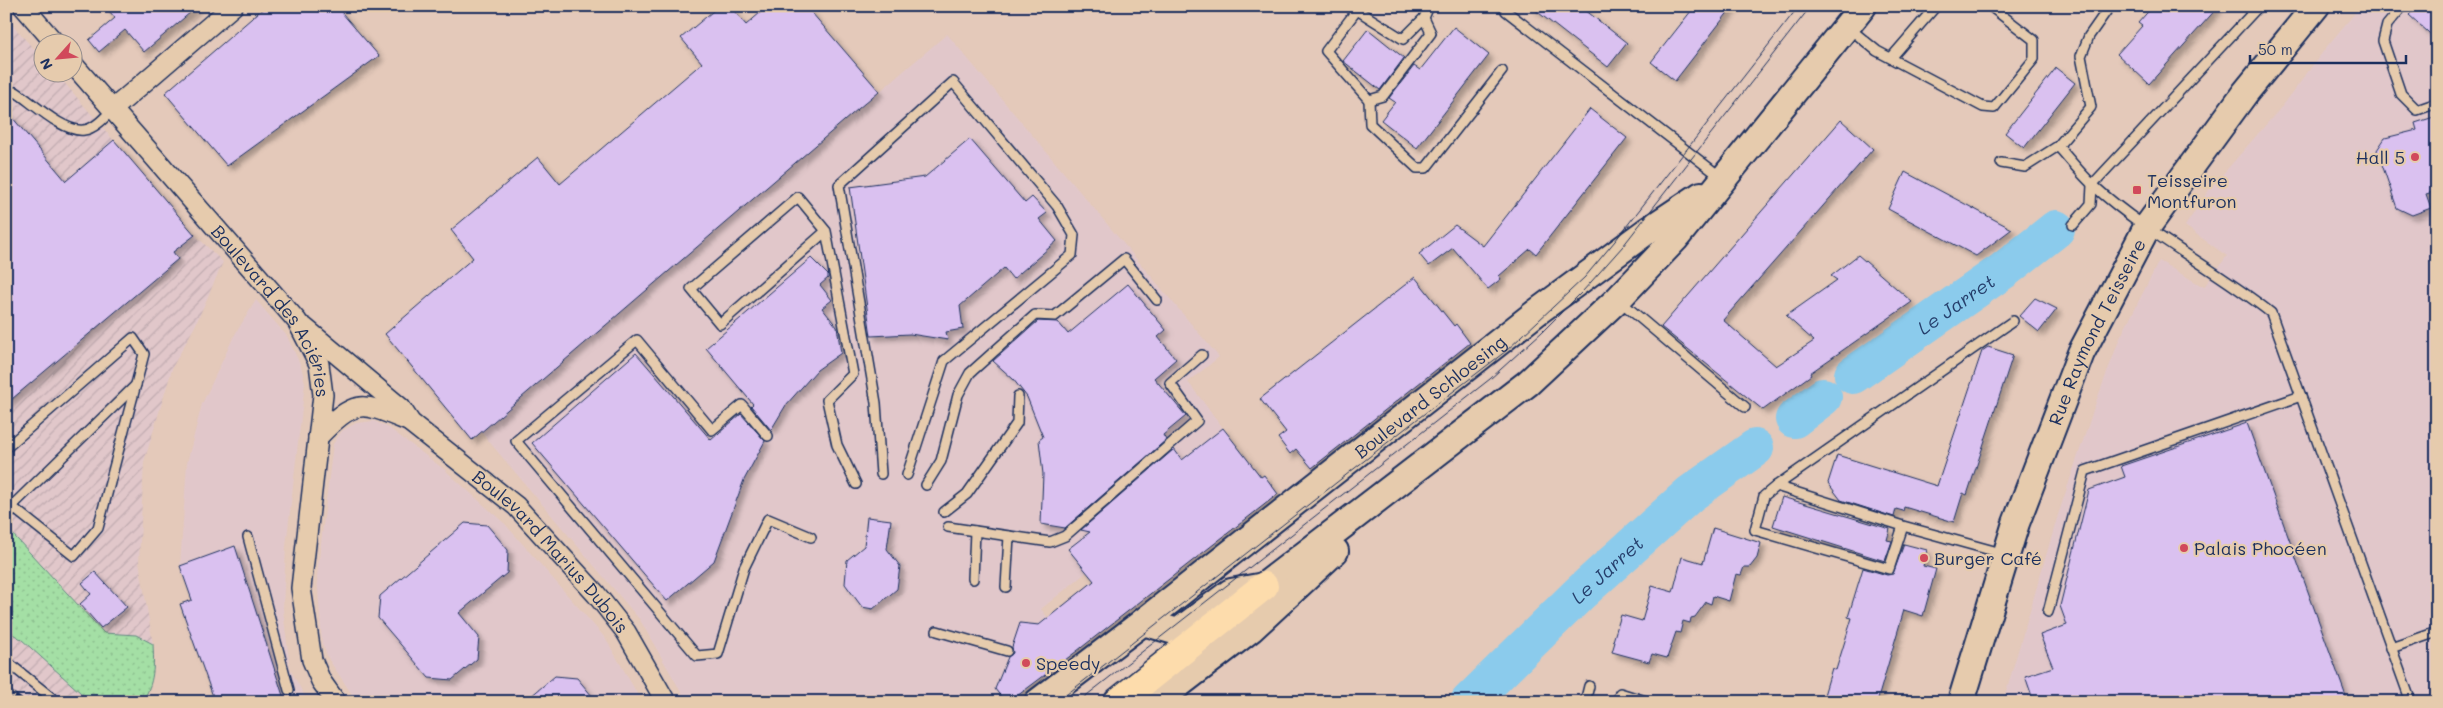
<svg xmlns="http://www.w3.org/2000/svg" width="2443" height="708" font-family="Mali,sans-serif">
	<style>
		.built { fill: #e1c7ca }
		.industrial { fill: url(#industrial-furrows) }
		.grass { fill: url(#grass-dots); stroke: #608782 }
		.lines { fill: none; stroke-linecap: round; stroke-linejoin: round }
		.river { stroke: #8bcbec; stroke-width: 38 }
		.building { fill: #dac1f0; stroke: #1b2f5e; filter: url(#shadow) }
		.lane-casing { stroke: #1b2f5e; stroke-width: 12 }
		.street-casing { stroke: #1b2f5e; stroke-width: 22 }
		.secondary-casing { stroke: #1b2f5e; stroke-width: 30 }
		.highway-casing { stroke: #1b2f5e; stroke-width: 31 }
		.lane { stroke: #e6cbad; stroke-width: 9 }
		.street { stroke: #e6cbad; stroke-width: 19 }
		.secondary { stroke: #e6cbad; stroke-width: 26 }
		.highway { stroke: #fddcac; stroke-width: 28 }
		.tram { stroke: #1b2f5e; stroke-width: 1 }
		.rail-casing { stroke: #1b2f5e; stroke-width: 5.5 }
		.rail { stroke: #e6cbad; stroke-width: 4; stroke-dasharray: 11; stroke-linecap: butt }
		.poi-dot { fill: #d1495b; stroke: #e6cbad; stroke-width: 2 }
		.labels { text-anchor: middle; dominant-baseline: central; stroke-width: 4.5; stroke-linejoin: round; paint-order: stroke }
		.poi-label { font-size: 18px; fill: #1b2f5e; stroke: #e6cbad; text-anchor: start }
		.street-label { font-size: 18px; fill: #1b2f5e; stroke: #e6cbad }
		.water-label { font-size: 19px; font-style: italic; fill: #263f6c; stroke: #e6cbad }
	</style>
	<defs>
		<pattern id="industrial-furrows" width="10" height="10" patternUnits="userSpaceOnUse" patternTransform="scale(1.25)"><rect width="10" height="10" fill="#e1c7ca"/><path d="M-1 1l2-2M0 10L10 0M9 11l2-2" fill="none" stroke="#c0abb0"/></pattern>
		<pattern id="grass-dots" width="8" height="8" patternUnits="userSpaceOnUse" patternTransform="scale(1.25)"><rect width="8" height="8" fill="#a4dfa5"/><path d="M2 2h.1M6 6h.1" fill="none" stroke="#8dc090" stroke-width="1.8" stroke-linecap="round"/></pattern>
		<filter id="shadow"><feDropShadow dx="4.5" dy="4.5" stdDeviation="2.5" flood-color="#0004"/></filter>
	</defs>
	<rect width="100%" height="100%" fill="#e4c9ba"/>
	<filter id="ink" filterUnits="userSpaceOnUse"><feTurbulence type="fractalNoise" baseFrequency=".02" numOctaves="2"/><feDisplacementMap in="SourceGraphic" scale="10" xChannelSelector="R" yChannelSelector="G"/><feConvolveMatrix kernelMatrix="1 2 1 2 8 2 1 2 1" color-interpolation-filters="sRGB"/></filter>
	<g filter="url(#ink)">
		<g class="built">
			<path d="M2361,6h76v696h-434l55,-187 38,-113 24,-64 39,-77 45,26 23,-31 -42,-30 24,-36 75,-86 44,-59z"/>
			<path d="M947,34l272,323 -31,25 35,46 -155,121 19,23 -46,37 20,26 16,16 -66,51h-324l-47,-82 -159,-188z"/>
			<path d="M256,300l31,36 14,30 4,17 -19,163 -3,63 7,60 18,33h-93l-23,-102 -12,-34 7,-103 15,-59 32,-68z"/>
			<path d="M374,421l15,7 56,42 60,54 101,115 36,63h-285l-28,-42 -7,-17 -5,-67 16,-132 9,-13 14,-8z"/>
		</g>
		<g class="industrial">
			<path d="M6,18l36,40v14l14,1 139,162 28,27 -28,64 -22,40 -29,96 -5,99 14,83 -17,-9 -31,-2 -99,-106z"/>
			<path d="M6,630l15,9 70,63h-85z"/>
		</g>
		<path class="grass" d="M6,527l98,106 32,2 17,9c1,22 2,38 -11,58h-51l-70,-63 -15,-9z"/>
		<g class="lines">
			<g class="river">
				<path id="s1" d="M1853,375l151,-105 52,-41"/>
				<path d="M1794,419l29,-22"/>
				<path id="s2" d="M1469,702l110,-108 111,-100 65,-46"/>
			</g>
		</g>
		<g class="building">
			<path d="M105,6h93l-54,46 -19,-22 -26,22 -10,-12 26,-22z"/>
			<path d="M266,6h70l43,50 -152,110 -62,-73z"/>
			<path d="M719,6h11l16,19 22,-19h38l73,85 -407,349 -87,-106 88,-76 -22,-28 87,-73 22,27 142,-121 -21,-25z"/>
			<path d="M1530,6h50l47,37 -19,24z"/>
			<path d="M1695,6h38l-58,75 -24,-19z"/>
			<path d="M2153,6h66l-70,78 -32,-30 25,-28 -4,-3z"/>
			<path d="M2417,6h20v34l-28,-25z"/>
			<path d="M1454,27l35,28 -72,93 -36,-28 14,-18 -6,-4 25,-32 6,4z"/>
			<path d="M1368,29l36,29 -24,32 -37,-29z"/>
			<path d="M2056,68l19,15 -51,65 -19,-15z"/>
			<path d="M1590,109l37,29 -91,116 -6,-5 -31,27 2,3 -13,10 -35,-41 -24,18 -10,-12 36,-29 28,21z"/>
			<path d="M6,110l60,71 48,-41 81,95 -22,17 5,7 -172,145z"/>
			<path d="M2437,116v75l-11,3 5,14 -19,7 -15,-7 -20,-58 8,-12 32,-8 -2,-7z"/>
			<path d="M1841,120l32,29 -150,171 53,46 38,-25 -28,-25 51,-36 -6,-4 27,-21 54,47 -102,71 1,2 -48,35 -102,-83z"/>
			<path d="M970,139l55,64 7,-6 15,16 -8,6 18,22 -44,38 -9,-11 -44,38 3,23 -17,3 2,8 -38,-6 -39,2 -21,-149 75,-10z"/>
			<path d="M1905,172l107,57 -36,27 -88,-47z"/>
			<path d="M811,258l17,17v3l-8,7 12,15 -10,8 15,19 4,26 -24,17 -15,17 -16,18 -15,25 -20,-24 2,-2 -47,-56z"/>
			<path d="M1415,277l39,49 2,-2 14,19 -158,125 -16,-19 -6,5 -12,-16 8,-6 -26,-33z"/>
			<path d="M1128,284l38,46 -8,7 18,22 -22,19 32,38 -23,19 3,5 -101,88 -24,-4 2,-50 -4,-34 4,-3 -16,-40 -14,-18 -20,-18 45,-40 20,1 10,12z"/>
			<path d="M2035,298l22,11 -18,23 -20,-16z"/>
			<path d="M1988,347l25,8 -46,140 -4,-2 -9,29 -50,-15 -1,4 -7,-2 -2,8 -53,-17 -13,-17 9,-28 100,31 45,-135z"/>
			<path d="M636,353l75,87 30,-26 24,27 -21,39 -30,81 -47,40 -135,-158z"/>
			<path d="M2247,423l101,279h-314l-9,-26 28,-9 -13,-32 27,-10 -7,-19 29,-116 36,-13 -4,-11z"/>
			<path d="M1223,428l38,49 3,-2 14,19 -201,157 -68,51h-4l-10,-13 13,-32 5,-4 -1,-6 8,-24 19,2 55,-44 -26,-32 22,-17 -9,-2 93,-81 8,11z"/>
			<path d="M1782,497l108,32 -3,11 5,1 -7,20 -112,-35z"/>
			<path d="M867,517l24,3 -4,29 13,17 -3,23 -24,20 -11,-2 -17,-23 2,-24 17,-14z"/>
			<path d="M465,523l22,2 21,25 -1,23 -48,40 20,24 -2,22 -25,21 -23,-2 -51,-60 2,-22z"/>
			<path d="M1713,528l48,15 -4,15 -7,9h-6l-3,8 -5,-1 -7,27 -16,-5 -2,8 -5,-2 -11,15 -4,1 -1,5 -7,-2 -3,12 -4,-1 -9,26 -15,-4 -3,8 -37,-10 3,-10 -2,-1 8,-26 21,6 10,-35 21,6 9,-35 21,6z"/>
			<path d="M1904,544l23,6 -4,16 13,3 -13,47 -19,-6 -27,92h-55l10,-34 4,2 16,-52 -4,-1 15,-49 24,7 6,-1z"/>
			<path d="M235,546l50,156h-70l-35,-98 12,-4 -12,-34z"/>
			<path d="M95,572l32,35 -26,21 -21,-24 11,-10 -9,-11z"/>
			<path d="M555,676l22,2 20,24h-73z"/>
		</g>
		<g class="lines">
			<defs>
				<g id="lane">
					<path d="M1506,6v5l216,167"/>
					<path d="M2403,6l-16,19 -4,16 18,53 16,16 20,-7"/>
					<path d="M1424,18l7,15 -48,63 -14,4 -43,-49 31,-41 46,29 21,-21 5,-12"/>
					<path d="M1849,28l28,23 106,56 11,1 40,-49v-19l-44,-34"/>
					<path d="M1891,58l45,-52"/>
					<path d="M6,93l10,-1c17,11 48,41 68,38 11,-1 21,-13 29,-21"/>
					<path d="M1369,100l1,24 47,44h9l76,-97"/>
					<path d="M2058,146l33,-39 -10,-51 8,-20 21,-30"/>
					<path d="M2001,163l24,4 33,-21c11,13 23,28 36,40 54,49 120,82 177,127l140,389"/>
					<path d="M2073,225l18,-21 1,-19 167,-179"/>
					<path d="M826,231l-28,-34 -107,92 29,35 106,-93 27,143 -26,26 10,45 19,39"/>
					<path d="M1620,301l125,106"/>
					<path d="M768,436l-26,-31 -30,25 -75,-90 -121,101 181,215 21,-2 26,-86 24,-49 43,18"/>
					<path d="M6,448l127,-110 11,16 -46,174 -24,28 -68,-54"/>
					<path d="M881,474l-5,-71 -37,-218 114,-103 104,124 17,29 -2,20 -128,106 -37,114"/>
					<path d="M926,485l15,-24 17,-66 12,-22 65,-58 20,1 69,-57 33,41"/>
					<path d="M1776,486l237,-165"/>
					<path d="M11,507l125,-122"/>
					<path d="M944,512l23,-18 50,-71 1,-27"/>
					<path d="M1903,526l-14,43 -134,-39 9,-34 12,-10 127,40 102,28"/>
					<path d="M948,527l102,15 15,-6 132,-115 -27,-38 32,-28"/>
					<path d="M248,537l41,153"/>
					<path d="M973,579l2,-48"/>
					<path d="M1006,587l3,-51"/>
					<path d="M2048,612l37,-141 216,-75"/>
					<path d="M937,631l70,20"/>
					<path d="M2391,648l46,-16"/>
					<path d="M6,661l51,41"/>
					<path d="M1585,702l4,-16"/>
					<path d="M1617,702l3,-9 29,9"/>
				</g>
				<g id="street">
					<path d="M23,6l31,36"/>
					<path id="s3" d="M72,63l225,258 22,43 4,31 -22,193 11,72 9,21 15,21"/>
					<path d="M113,109l120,-103"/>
					<path id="s4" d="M304,327l97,81 10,15 105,83 80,88 30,38 40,70"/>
					<path d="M318,437c39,-40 43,-35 92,-15"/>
				</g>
				<g id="secondary">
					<path id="s5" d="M1143,622l394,-310 110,-81 54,-36"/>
					<path d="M1038,702l105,-80 35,10 53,-40 33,-6 264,-203 90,-84 57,-60 188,-233"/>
					<path d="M1156,702l95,-73 84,-78"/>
					<path id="s6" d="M1961,702l55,-179 65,-170 66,-126 98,-134 71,-87"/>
				</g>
				<path id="highway" d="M1118,702l146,-116"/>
			</defs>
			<use href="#lane" class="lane-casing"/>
			<use href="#street" class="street-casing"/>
			<use href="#secondary" class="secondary-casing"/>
			<use href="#highway" class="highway-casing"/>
			<use href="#lane" class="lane"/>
			<use href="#street" class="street"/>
			<use href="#secondary" class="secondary"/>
			<use href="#highway" class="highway"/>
			<g class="tram">
				<path d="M1057,702l363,-285 86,-66 79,-74 30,-36 184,-235"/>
				<path d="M1078,702l352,-276 60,-47 52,-47 41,-41 40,-45 188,-240"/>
			</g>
			<defs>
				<path id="rail" d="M6,690l16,12"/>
			</defs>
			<use href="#rail" class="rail-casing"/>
			<use href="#rail" class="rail"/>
		</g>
	</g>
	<g class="poi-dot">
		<circle cx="2415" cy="157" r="5"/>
		<rect x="2132" y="185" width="10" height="10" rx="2.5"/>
		<circle cx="2184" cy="548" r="5"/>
		<circle cx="1924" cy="558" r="5"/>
		<circle cx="1026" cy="663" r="5"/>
	</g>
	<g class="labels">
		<g class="poi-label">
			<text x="2405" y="157" text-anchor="end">Hall 5</text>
			<text x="2147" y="180">Teisseire<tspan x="2147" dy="21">Montfuron</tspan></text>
			<text x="2194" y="548">Palais Phocéen</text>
			<text x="1934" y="558">Burger Café</text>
			<text x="1036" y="663">Speedy</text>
		</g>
		<g class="street-label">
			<text stroke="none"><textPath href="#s3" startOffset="321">Boulevard des Aciéries</textPath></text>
			<text stroke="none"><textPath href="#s6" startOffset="395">Rue Raymond Teisseire</textPath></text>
			<text stroke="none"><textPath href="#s5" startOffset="365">Boulevard Schloesing</textPath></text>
			<text stroke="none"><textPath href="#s4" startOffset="335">Boulevard Marius Dubois</textPath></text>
		</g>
		<g class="water-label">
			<text stroke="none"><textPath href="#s1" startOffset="125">Le Jarret</textPath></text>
			<text stroke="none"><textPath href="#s2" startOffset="191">Le Jarret</textPath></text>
		</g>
	</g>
	<rect width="2443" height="708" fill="none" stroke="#e6cbad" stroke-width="25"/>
	<rect x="12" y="12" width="2418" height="683" fill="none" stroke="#1b2f5e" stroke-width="2" filter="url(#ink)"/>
	<g transform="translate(58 58) rotate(243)"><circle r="24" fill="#e6cbad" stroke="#958d8d"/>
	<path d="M0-4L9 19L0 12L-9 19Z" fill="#d1495b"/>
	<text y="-8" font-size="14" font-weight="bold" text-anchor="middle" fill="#1b2f5e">N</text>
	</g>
	<path d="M2250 55v8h156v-8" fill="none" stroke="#1b2f5e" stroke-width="2.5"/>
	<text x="2258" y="55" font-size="15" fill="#1b2f5e" stroke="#e6cbad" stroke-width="4" paint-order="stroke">50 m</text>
</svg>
